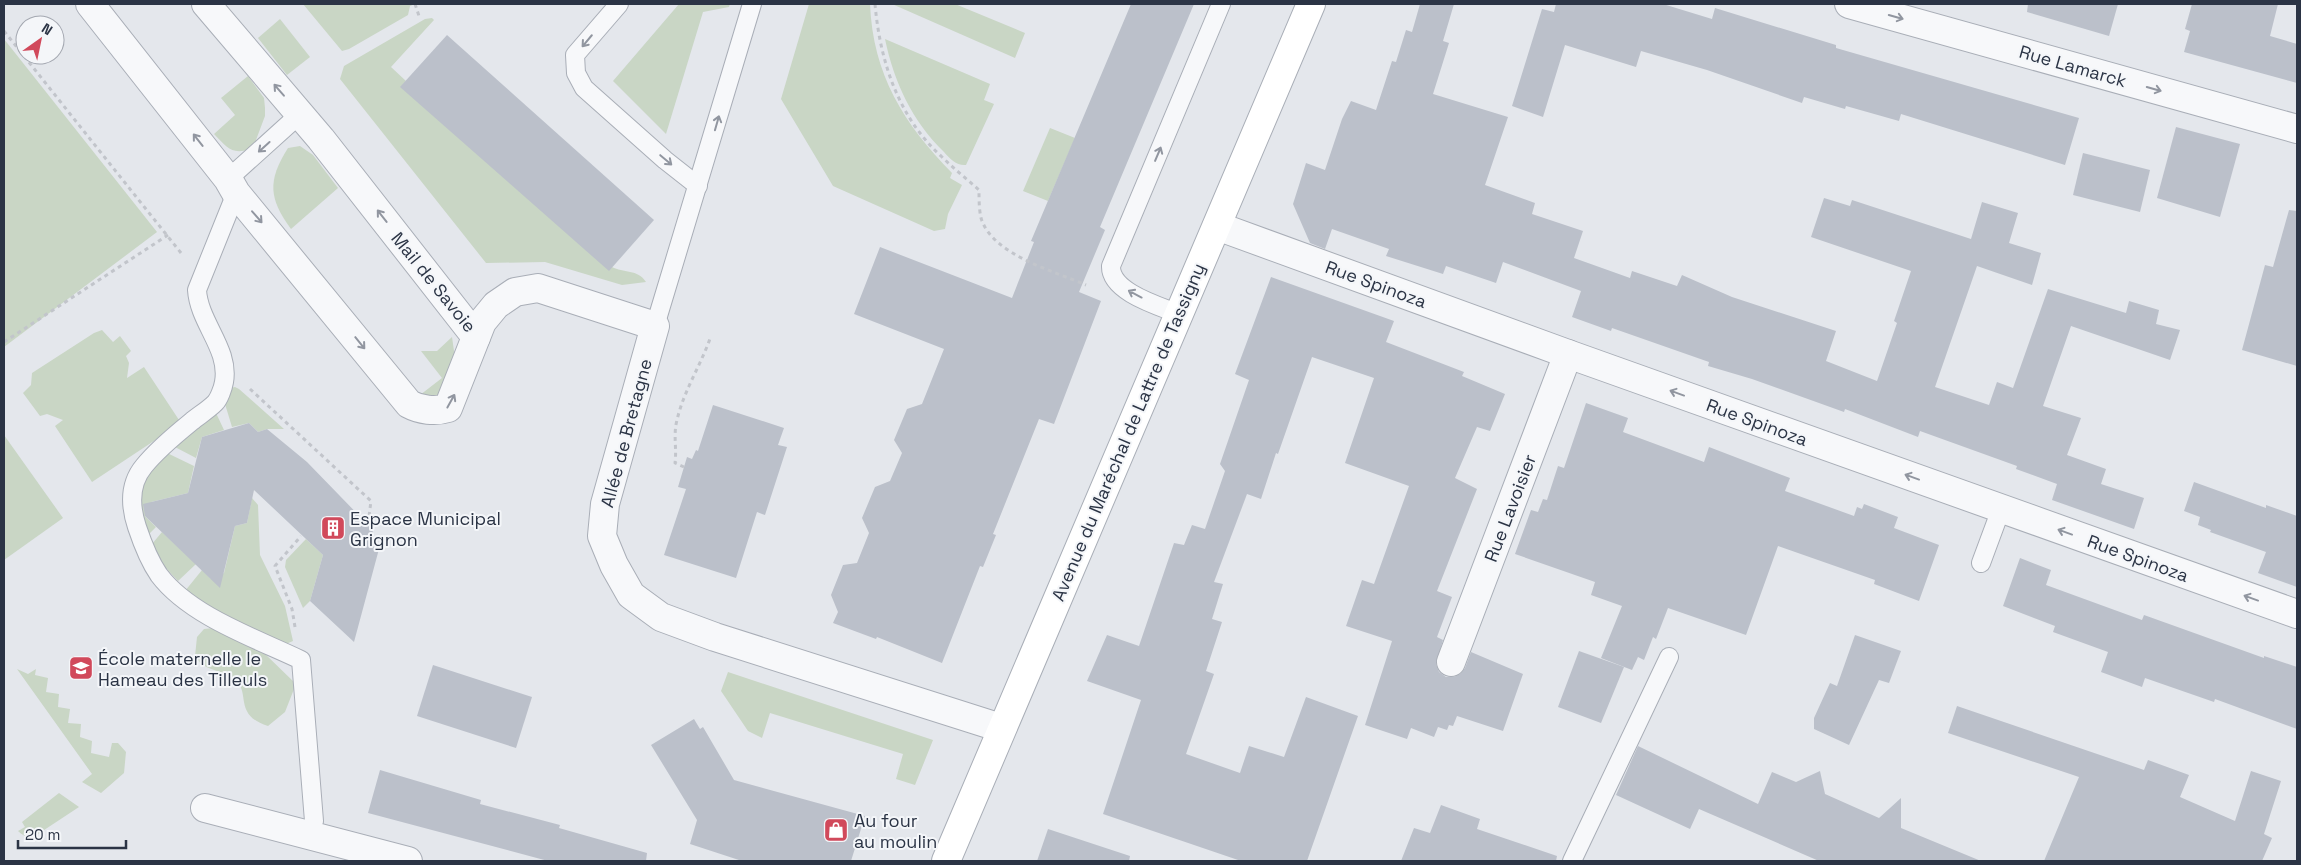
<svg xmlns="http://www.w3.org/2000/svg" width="2301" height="865" font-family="'Space Grotesk',sans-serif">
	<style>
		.green { fill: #c9d6c5 }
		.building { fill: #bbc0ca }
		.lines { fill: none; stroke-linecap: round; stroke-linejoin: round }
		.lane-casing { stroke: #a9aeb7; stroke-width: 20 }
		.street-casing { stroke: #a9aeb7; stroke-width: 30 }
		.secondary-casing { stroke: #a9aeb7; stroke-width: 30 }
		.path { stroke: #c2c5cb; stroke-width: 3; stroke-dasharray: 4 4; stroke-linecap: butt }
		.lane { stroke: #f7f8fa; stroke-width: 18 }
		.street { stroke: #f7f8fa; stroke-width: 28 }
		.secondary { stroke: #fff; stroke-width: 28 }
		.oneway { stroke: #9196a0 }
		.labels { text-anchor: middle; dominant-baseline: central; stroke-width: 4; stroke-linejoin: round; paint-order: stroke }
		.street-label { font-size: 18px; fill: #2b3445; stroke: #f4f6f9 }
		.poi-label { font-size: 18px; fill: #2b3445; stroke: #f4f6f9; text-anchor: start }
	</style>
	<rect width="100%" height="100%" fill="#e4e7ec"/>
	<g class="green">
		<path d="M303,4h112l-5,2 -2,9 -59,34 -7,2z"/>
		<path d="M679,4h51l-1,3 -26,5 -37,122 -53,-53z"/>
		<path d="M809,4h61c3,71 34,120 82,169l-2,5 12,7 -14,29 -3,15 -11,2 -101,-45 -52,-87z"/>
		<path d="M892,4h63l70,29 -10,25z"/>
		<path d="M432,18l2,2 -43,47 15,14 -5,6 211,180c11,6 26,2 34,15l-24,3 -77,-23 -59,1 -146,-184 4,-13 81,-47z"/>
		<path d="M280,19l30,38 -23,18 -29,-37z"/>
		<path d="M4,39l153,193 -153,115z"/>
		<path d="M885,39l105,45 -6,16 10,4 -28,61c-9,1 -16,-6 -22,-13 -32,-31 -50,-70 -59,-113z"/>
		<path d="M248,76l16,22 1,10v8l-12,32c-21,8 -25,0 -39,-14l21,-19 -14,-17z"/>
		<path d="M1050,128l25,10 -27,63 -25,-10z"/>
		<path d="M300,146l13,9 25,33 -47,41c-22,-30 -24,-48 -3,-81z"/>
		<path d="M102,330l11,12 7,-6 11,15 -5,5 3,7 -2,15 17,-11 37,56 -89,59 -37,-56 8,-6 -16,-6 -7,2 -17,-23 8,-8 1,-12 62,-40z"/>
		<path d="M452,337l3,21 -17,40 -18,-3 22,-17 -21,-27h16z"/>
		<path d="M235,387l4,2 45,40h-17l-9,3 -9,-9 -17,4 -7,-23 5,-16z"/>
		<path d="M216,413l8,17 -22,7 -6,21 -23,-12z"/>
		<path d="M4,435l59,83 -59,42z"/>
		<path d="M165,452l29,14 -6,27 -37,9 -6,14 11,11 -7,7 -12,-26 6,-30z"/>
		<path d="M252,498l6,7 2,50 25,51 8,35 -7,3 -50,-20 -51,-33 17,-21 9,9 13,-6 11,-47 12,-3z"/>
		<path d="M162,532l34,32 -18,17 -16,-17 -10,-20z"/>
		<path d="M306,539l17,16 -13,46 -7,7 -18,-41 1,-7z"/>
		<path d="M213,628l48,22 35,34 -11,28 -17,14c-35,-11 -17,-33 -33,-47 -13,-10 -31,-7 -40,-23l2,-19 7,-8z"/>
		<path d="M17,669l11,5 8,-5 -1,6 13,3 -2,14 13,2 -1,13 12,2 -2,14 13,1 -1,13 12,4 -1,12 18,4 3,-14h6l8,9 -2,21 -23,20 -19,-11 10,-8z"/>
		<path d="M728,672l205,68 -18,45 -19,-6 7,-25 -133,-41 -8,25 -14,-7 -27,-40z"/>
		<path d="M59,793l20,14 -44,29c-7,2 -12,0 -17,-5l7,-4 -3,-5z"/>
	</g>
	<g class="building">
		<path d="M1131,4h63l-94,223 5,3 -26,62 22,9 -47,123 -15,-5 -46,115 3,1 -13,32 -3,-1 -38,97 -65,-26 -1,2 -43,-16 5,-11 -7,-17 12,-30 14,-2 12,-30 -7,-15 13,-31 15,-6 12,-28 -8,-13 13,-31 15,-5 22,-55 -90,-35 26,-67 132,51 22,-56 -3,-1z"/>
		<path d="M1420,4h34l-11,37 6,2 -16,51 75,23 -23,68 50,18 -3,11 51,17 -9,27 56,20 2,-7 45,15 5,-11 50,22 104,34 -10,30 51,20 20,-58 -3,-2 17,-50 -100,-34 13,-39 26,8 2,-6 119,39 11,-37 36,11 -9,30 32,10 -9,32 -55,-19 -42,121 54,18 8,-23 16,6 35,-99 78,24 3,-12 30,9 -3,14 24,6 -10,30 -99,-34 -28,80 38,12 -14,37 39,14 -5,15 43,14 -10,31 -82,-29 5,-16 -41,-15 1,-3 -97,-35 -2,6 -73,-28 -1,3 -92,-33 -44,-13 1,-4 -97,-34 -1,3 -39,-14 9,-26 -78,-29 -7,21 -50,-17 -3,8 -57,-18 3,-7 -57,-20 -7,20 -15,-6 -17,-39 13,-41 19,7 17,-51 9,-18 25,9 16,-49 4,1 10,-32 6,2z"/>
		<path d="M1556,4h107l49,15 3,-11 121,37v3l243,70 -14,47 -164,-51 -2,7 -53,-15 -1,3 -41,-12 -2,6 -95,-33 -66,-19 -5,16 -71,-22 -22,72 -31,-11 30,-97 12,3z"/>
		<path d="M2028,4h90l-9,32 -82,-24z"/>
		<path d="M2192,4h86l-8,32 27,8v39l-113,-31 6,-21 -5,-2z"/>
		<path d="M447,35l207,185 -45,51 -209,-184z"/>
		<path d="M2176,127l64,17 -20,73 -63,-19z"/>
		<path d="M2083,153l67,17 -10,42 -67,-17z"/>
		<path d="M2289,210l8,1v155l-55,-16 23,-85 8,2z"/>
		<path d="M1271,277l123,44 -8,21 78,30 -2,4 43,18 -15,37 -13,-4 -22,51 22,11 -40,102 15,6 -15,40 6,3 -7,24 3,8 7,5h8l6,-3 5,-6 6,-16 52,22 -20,57 -46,-15 -4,10 -4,-1 -2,5 -9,-3 -4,10 -23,-9 -4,11 -42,-14 27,-84 -46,-15 16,-46 12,4 35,-98 -64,-23 29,-85 -62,-21 -34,97 -2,-1 -15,46 -14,-5 -33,88 9,2 -11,35 10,3 -16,49 8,3 -28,80 54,19 9,-27 35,11 22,-60 52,19 -51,145h-66l-138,-47 38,-114 -54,-19 20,-46 32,11 35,-103 10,2 8,-20 13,4 20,-58 -5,-7 29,-84 -14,-6z"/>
		<path d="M1586,403l42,15 -5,14 81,30 5,-15 81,31 -5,13 69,25 3,-9 5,2 2,-5 34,13 -4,11 45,17 -20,56 -45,-17 1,-4 -97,-34 -32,89 -78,-27 -12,31 -3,-2 -9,23 -6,-3 -6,13 -31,-12 21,-52 -31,-11 4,-13 -80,-28 16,-44 7,2 5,-13 4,1 11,-34 6,2z"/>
		<path d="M713,405l71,23 -6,17 9,2 -22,68 -8,-3 -21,66 -72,-23 22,-66 -8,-2 9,-30 5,2 4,-9 2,1z"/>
		<path d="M249,423l9,9 9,-3 40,33 66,68 -2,9 8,10 -25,93 -44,-41 13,-46 -69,-65 -7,33 -12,3 -15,62 -75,-72 -2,-12 45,-11 14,-56z"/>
		<path d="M2194,482l72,26v-3l31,11v71l-39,-14 8,-21 -56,-20 1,-2 -13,-5 2,-8 -16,-6z"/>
		<path d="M2020,558l31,12 -5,15 96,35 2,-5 120,43v-2l33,11v62l-82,-30 -1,3 -69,-24 -3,9 -41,-15 7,-20 -55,-20 2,-6 -52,-20z"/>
		<path d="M1855,635l46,16 -12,32 -10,-3 -30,65 -35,-16v-11l16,-35 7,3z"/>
		<path d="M1579,651l45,16 -23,56 -43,-16z"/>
		<path d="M433,665l99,32 -16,51 -99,-32z"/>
		<path d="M1957,706l187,64 4,-10 41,15 -9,22 55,24 16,-50 30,10 -17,53 8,4 -10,23h-218l35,-84 -131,-44z"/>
		<path d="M694,719l6,10 3,-2 31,53 131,36 -14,45h-109l-52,-17 7,-24 -46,-75z"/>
		<path d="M1638,746l120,58 14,-32 24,10 24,-11 5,23 54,24 22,-20v30l80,33h-162l-120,-52 -9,20 -74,-34z"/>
		<path d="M380,770l101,30 -1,4 80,21 -1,3 88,25 -1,8h-98l-180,-48z"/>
		<path d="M1441,805l39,14 -3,10 80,27 -1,5h-155l13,-33 16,5z"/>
		<path d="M1048,829l82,27 -1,5h-92z"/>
	</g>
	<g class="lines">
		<defs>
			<g id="lane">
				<path d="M619,4l-44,51 1,18 8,15 81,72 33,26"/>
				<path d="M228,179l72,-65"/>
				<path d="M236,193l-39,97c2,33 33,59 27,92 -1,6 -5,17 -9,21 -7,7 -17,13 -24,19 -16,13 -34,28 -47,44 -15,18 -14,40 -7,61 5,15 13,35 22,48 31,41 96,63 142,85l13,161 -6,14"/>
				<path d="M1179,314c-20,-8 -69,-22 -68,-48l110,-262"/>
				<path d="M655,326l97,-322"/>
				<path d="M1981,563l20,-54"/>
				<path d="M1572,861l97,-204"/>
			</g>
			<g id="street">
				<path d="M90,4l138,175 8,14 173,211c11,6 26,8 39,4l34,-86 14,-17 19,-13 23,-4 117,38 -50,178 -3,32 12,29 17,30 30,22 54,20 286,91"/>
				<path d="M206,4l115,135 155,198"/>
				<path d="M1849,4l448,125"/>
				<path d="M1217,226l351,128 729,260"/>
				<path d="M1451,662l117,-308"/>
				<path d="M205,808l203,53"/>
			</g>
			<path id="secondary" d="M946,861l365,-857"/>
		</defs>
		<use href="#lane" class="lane-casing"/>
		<use href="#street" class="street-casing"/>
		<use href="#secondary" class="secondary-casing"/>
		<g class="path">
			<path d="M415,4l4,12"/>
			<path d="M875,4c5,57 23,113 67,153 12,12 25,22 37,33 0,9 0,19 2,28 11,37 73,53 105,67"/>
			<path d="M4,31l177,222"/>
			<path d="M4,342l164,-107"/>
			<path d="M250,389l121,112 -3,23"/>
			<path d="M684,467l-9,-4c2,-15 -2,-28 2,-43 7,-30 24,-55 34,-84"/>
			<path d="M295,627l-3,-18 -17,-43 26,-30"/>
		</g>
		<use href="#lane" class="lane"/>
		<use href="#street" class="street"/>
		<use href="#secondary" class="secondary"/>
	</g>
	<defs><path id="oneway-shaft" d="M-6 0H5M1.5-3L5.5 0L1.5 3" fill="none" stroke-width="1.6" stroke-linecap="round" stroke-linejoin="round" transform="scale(1.25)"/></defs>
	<g class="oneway">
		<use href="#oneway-shaft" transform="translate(1896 17) rotate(16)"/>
		<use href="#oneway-shaft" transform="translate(587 41) rotate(130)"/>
		<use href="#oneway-shaft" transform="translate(2154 89) rotate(16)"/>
		<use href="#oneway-shaft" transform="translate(279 90) rotate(-131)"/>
		<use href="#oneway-shaft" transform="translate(717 123) rotate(-74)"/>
		<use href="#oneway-shaft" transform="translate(198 140) rotate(-128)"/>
		<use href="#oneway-shaft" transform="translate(264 147) rotate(138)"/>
		<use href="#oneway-shaft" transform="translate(1158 154) rotate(-67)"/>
		<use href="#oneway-shaft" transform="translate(666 160) rotate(40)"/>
		<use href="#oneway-shaft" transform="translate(382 216) rotate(-128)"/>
		<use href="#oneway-shaft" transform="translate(257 217) rotate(49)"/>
		<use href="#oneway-shaft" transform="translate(1135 294) rotate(-152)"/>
		<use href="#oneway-shaft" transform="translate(360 343) rotate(51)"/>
		<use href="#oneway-shaft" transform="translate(1677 393) rotate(-160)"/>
		<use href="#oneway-shaft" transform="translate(451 401) rotate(-61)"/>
		<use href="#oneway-shaft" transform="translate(1912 477) rotate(-160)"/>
		<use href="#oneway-shaft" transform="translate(2065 532) rotate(-160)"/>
		<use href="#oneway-shaft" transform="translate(2251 598) rotate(-160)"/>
	</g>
	<defs>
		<symbol id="building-square" viewBox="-11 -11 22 22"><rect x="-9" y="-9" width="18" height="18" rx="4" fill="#d1495b" stroke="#f4f6f9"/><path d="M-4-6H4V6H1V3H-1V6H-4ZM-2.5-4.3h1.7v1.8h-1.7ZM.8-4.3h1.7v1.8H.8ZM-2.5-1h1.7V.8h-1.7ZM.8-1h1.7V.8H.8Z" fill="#fff"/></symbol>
		<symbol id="school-square" viewBox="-11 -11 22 22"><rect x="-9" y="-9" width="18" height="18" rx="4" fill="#d1495b" stroke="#f4f6f9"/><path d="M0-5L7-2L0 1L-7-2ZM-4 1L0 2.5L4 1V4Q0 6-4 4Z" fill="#fff"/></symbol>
		<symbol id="shop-square" viewBox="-11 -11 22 22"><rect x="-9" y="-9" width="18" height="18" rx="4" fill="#d1495b" stroke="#f4f6f9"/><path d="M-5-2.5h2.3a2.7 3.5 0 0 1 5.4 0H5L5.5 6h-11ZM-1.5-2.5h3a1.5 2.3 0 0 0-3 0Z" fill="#fff"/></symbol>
	</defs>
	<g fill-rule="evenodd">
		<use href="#building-square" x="319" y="514" width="28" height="28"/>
		<use href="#school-square" x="67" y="654" width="28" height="28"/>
		<use href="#shop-square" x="822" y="816" width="28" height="28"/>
	</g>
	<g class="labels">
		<g class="street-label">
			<text transform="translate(2073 66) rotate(16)">Rue Lamarck</text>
			<text transform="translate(434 282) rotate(51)">Mail de Savoie</text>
			<text transform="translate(1376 284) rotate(20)">Rue Spinoza</text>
			<text transform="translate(1757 422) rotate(20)">Rue Spinoza</text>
			<text transform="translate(1128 432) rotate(-67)">Avenue du Maréchal de Lattre de Tassigny</text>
			<text transform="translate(626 433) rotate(-75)">Allée de Bretagne</text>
			<text transform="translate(1510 508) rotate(-69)">Rue Lavoisier</text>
			<text transform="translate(2138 558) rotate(20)">Rue Spinoza</text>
		</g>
		<g class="poi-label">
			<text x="350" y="518">Espace Municipal<tspan x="350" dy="21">Grignon</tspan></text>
			<text x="98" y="658">École maternelle le<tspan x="98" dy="21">Hameau des Tilleuls</tspan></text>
			<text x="854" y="820">Au four<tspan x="854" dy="21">au moulin</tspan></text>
		</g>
	</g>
	<rect width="2301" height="865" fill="none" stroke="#2b3445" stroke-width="10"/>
	<g transform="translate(40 40) rotate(33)"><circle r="24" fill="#f4f6f9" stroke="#a4a8b1"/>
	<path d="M0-4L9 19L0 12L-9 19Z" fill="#d1495b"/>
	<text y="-8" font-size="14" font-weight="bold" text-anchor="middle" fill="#2b3445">N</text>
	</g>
	<path d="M18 840v8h108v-8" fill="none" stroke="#2b3445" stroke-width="2.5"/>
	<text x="25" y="840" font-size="15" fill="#2b3445" stroke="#f4f6f9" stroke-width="4" paint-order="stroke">20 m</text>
</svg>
